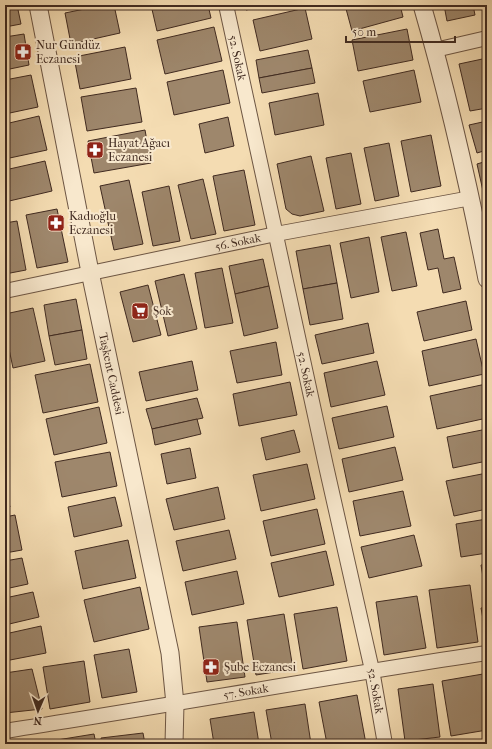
<svg xmlns="http://www.w3.org/2000/svg" width="492" height="749" font-family="'IM FELL French Canon',serif">
	<style>
		.building { fill: #9e876c; stroke: #402a20 }
		.lines { fill: none; stroke-linecap: round; stroke-linejoin: round }
		.minor-casing { stroke: #6d5644; stroke-width: 16 }
		.tertiary-casing { stroke: #6d5644; stroke-width: 19 }
		.minor { stroke: #f8e8cd; stroke-width: 14 }
		.tertiary { stroke: #f8e8cd; stroke-width: 17 }
		.labels { text-anchor: middle; dominant-baseline: central; stroke-width: 4; stroke-linejoin: round; paint-order: stroke }
		.poi-label { font-size: 12px; fill: #402a20; stroke: #f8e8cd; text-anchor: start }
		.street-label { font-size: 12px; fill: #402a20; stroke: #f8e8cd }
	</style>
	<rect width="100%" height="100%" fill="#f4dcb2"/>
	<filter id="stains"><feTurbulence type="fractalNoise" baseFrequency=".005" numOctaves="4"/><feColorMatrix values="0 0 0 0 .2 0 0 0 0 .09 0 0 0 0 .02 0 0 0 .5 -.17"/></filter>
	<radialGradient id="worn" r=".72"><stop offset=".6" stop-color="#630" stop-opacity="0"/><stop offset="1" stop-color="#630" stop-opacity=".3"/></radialGradient>
	<g class="building">
		<path d="M5,5h12l4,19 -16,3z"/>
		<path d="M104,5h10l6,28 -49,11 -6,-31z"/>
		<path d="M151,5h57l3,13 -54,13z"/>
		<path d="M245,5h25l-24,5z"/>
		<path d="M345,5h55l3,12 -51,14z"/>
		<path d="M444,5h29l2,10 -28,6z"/>
		<path d="M305,8l7,31 -52,12 -7,-31z"/>
		<path d="M214,27l8,34 -57,13 -8,-34z"/>
		<path d="M407,29l6,31 -55,11 -6,-31z"/>
		<path d="M24,34l5,31 -24,5v-33z"/>
		<path d="M125,47l6,32 -51,10 -6,-32z"/>
		<path d="M308,50l4,18 -53,10 -3,-18z"/>
		<path d="M487,58v50l-17,3 -11,-47z"/>
		<path d="M312,68l3,15 -53,10 -3,-15z"/>
		<path d="M223,70l7,33 -56,12 -7,-33z"/>
		<path d="M414,70l7,32 -51,10 -7,-31z"/>
		<path d="M31,75l7,32 -33,7v-34z"/>
		<path d="M136,88l6,34 -55,9 -6,-34z"/>
		<path d="M318,93l6,32 -49,10 -6,-32z"/>
		<path d="M39,116l8,34 -42,9v-35z"/>
		<path d="M228,117l6,29 -29,7 -6,-29z"/>
		<path d="M487,121v29l-10,3 -8,-28z"/>
		<path d="M145,130l6,33 -57,10 -6,-32z"/>
		<path d="M431,135l10,51 -30,6 -10,-51z"/>
		<path d="M389,143l10,53 -24,5 -11,-53z"/>
		<path d="M351,153l10,51 -25,5 -10,-51z"/>
		<path d="M311,156l13,55 -24,5 -8,-2 -6,-5 -9,-45z"/>
		<path d="M45,161l7,30 -47,11v-32z"/>
		<path d="M487,161v29l-4,1 -6,-27z"/>
		<path d="M244,170l11,55 -31,6 -11,-55z"/>
		<path d="M203,179l13,55 -25,5 -13,-54z"/>
		<path d="M129,180l14,64 -29,6 -14,-64z"/>
		<path d="M169,186l11,55 -27,5 -11,-54z"/>
		<path d="M57,209l11,53 -31,6 -11,-53z"/>
		<path d="M17,221l9,49 -21,4v-51z"/>
		<path d="M438,229l6,30 10,-2 7,32 -18,4 -5,-25 -10,2 -8,-37z"/>
		<path d="M406,232l11,54 -25,5 -11,-54z"/>
		<path d="M369,237l10,55 -28,6 -11,-55z"/>
		<path d="M330,245l7,38 -34,6 -7,-38z"/>
		<path d="M263,259l6,27 -34,8 -6,-28z"/>
		<path d="M222,268l11,55 -28,5 -10,-55z"/>
		<path d="M184,274l13,55 -29,7 -13,-55z"/>
		<path d="M337,283l6,36 -33,6 -7,-36z"/>
		<path d="M148,285l13,50 -28,7 -13,-50z"/>
		<path d="M269,286l9,42 -34,8 -9,-42z"/>
		<path d="M76,299l6,31 -33,6 -5,-31z"/>
		<path d="M466,301l6,29 -48,11 -7,-29z"/>
		<path d="M33,308l12,53 -32,7 -8,-38v-16z"/>
		<path d="M368,323l6,30 -52,11 -7,-29z"/>
		<path d="M82,330l5,29 -32,6 -6,-29z"/>
		<path d="M476,339l8,35 -55,12 -7,-35z"/>
		<path d="M276,342l6,33 -45,8 -7,-32z"/>
		<path d="M192,361l6,29 -52,11 -7,-29z"/>
		<path d="M377,361l8,34 -54,12 -7,-34z"/>
		<path d="M90,364l8,38 -55,11 -8,-38z"/>
		<path d="M290,382l7,33 -58,11 -6,-32z"/>
		<path d="M486,384l1,6v28l-50,11 -7,-33z"/>
		<path d="M197,398l6,20 -51,11 -6,-20z"/>
		<path d="M387,406l7,31 -55,12 -7,-31z"/>
		<path d="M99,407l8,36 -53,12 -8,-36z"/>
		<path d="M197,419l4,15 -46,11 -3,-16z"/>
		<path d="M487,429v32l-34,7 -6,-31z"/>
		<path d="M294,430l6,22 -34,8 -5,-22z"/>
		<path d="M395,447l8,33 -54,12 -7,-33z"/>
		<path d="M190,448l6,30 -29,6 -6,-30z"/>
		<path d="M110,452l7,34 -55,11 -7,-35z"/>
		<path d="M307,464l8,35 -54,12 -8,-36z"/>
		<path d="M487,473v36l-33,7 -8,-35z"/>
		<path d="M218,487l7,32 -51,11 -8,-31z"/>
		<path d="M5,490l5,17 -5,1z"/>
		<path d="M403,491l8,35 -51,10 -7,-35z"/>
		<path d="M115,497l7,29 -48,11 -6,-30z"/>
		<path d="M317,509l8,35 -54,12 -8,-35z"/>
		<path d="M15,515l7,35 -17,3v-36z"/>
		<path d="M487,519v34l-26,4 -5,-33z"/>
		<path d="M229,530l7,29 -53,12 -7,-30z"/>
		<path d="M414,535l8,31 -53,12 -8,-31z"/>
		<path d="M128,540l8,38 -53,11 -8,-38z"/>
		<path d="M326,551l8,34 -55,12 -8,-34z"/>
		<path d="M22,558l6,26 -23,5v-28z"/>
		<path d="M487,564v31h-1l-5,-30z"/>
		<path d="M237,571l7,33 -52,11 -7,-33z"/>
		<path d="M470,585l8,57 -41,6 -8,-58z"/>
		<path d="M140,587l9,42 -55,13 -10,-42z"/>
		<path d="M33,592l6,25 -34,8v-27z"/>
		<path d="M417,596l9,52 -42,7 -8,-53z"/>
		<path d="M337,607l10,54 -44,8 -9,-55z"/>
		<path d="M487,607v34l-6,-33z"/>
		<path d="M284,614l9,55 -37,6 -9,-55z"/>
		<path d="M237,622l8,55 -38,5 -8,-55z"/>
		<path d="M41,626l5,27 -41,8v-27z"/>
		<path d="M129,649l8,43 -35,6 -8,-43z"/>
		<path d="M84,661l6,41 -40,7 -7,-42z"/>
		<path d="M32,669l10,40 -37,4v-40z"/>
		<path d="M483,674l4,24v32l-36,6 -9,-55z"/>
		<path d="M433,684l7,53 -35,4 -7,-52z"/>
		<path d="M357,695l9,49h-39l-8,-42z"/>
		<path d="M305,704l6,40h-39l-6,-34z"/>
		<path d="M254,712l5,32h-45l-4,-25z"/>
		<path d="M143,733l2,11h-43l-1,-6z"/>
		<path d="M94,734l2,10h-38l-1,-4z"/>
	</g>
	<g class="lines">
		<defs>
			<g id="minor">
				<path id="s1" d="M226,5l100,461 46,204 13,74"/>
				<path d="M435,50l52,-12"/>
				<path id="s2" d="M5,291l271,-57 195,-36"/>
				<path id="s3" d="M5,731c161,-25 321,-54 482,-78"/>
			</g>
			<g id="tertiary">
				<path id="s4" d="M38,5l52,267 80,381 5,51 -1,40"/>
				<path d="M422,5c26,90 47,182 65,274"/>
			</g>
		</defs>
		<use href="#minor" class="minor-casing"/>
		<use href="#tertiary" class="tertiary-casing"/>
		<use href="#minor" class="minor"/>
		<use href="#tertiary" class="tertiary"/>
	</g>
	<defs>
		<symbol id="pharmacy-square" viewBox="-11 -11 22 22"><rect x="-9" y="-9" width="18" height="18" rx="4" fill="#8f2418" stroke="#f8e8cd"/><path d="M-2-6h4v4h4v4h-4v4h-4v-4h-4v-4h4Z" fill="#fff"/></symbol>
		<symbol id="supermarket-square" viewBox="-11 -11 22 22"><rect x="-9" y="-9" width="18" height="18" rx="4" fill="#8f2418" stroke="#f8e8cd"/><path d="M-6-5.5h2.5l.6 2H6L4.5 2H-2.5L-4.4-4H-6ZM-1.5 3.2a1.3 1.3 0 1 0 .1 0ZM3 3.2a1.3 1.3 0 1 0 .1 0Z" fill="#fff"/></symbol>
	</defs>
	<g fill-rule="evenodd">
		<use href="#pharmacy-square" x="13" y="42" width="20" height="20"/>
		<use href="#pharmacy-square" x="85" y="140" width="20" height="20"/>
		<use href="#pharmacy-square" x="46" y="213" width="20" height="20"/>
		<use href="#supermarket-square" x="130" y="301" width="20" height="20"/>
		<use href="#pharmacy-square" x="201" y="657" width="20" height="20"/>
	</g>
	<g class="labels">
		<g class="poi-label">
			<text x="36" y="45">Nur Gündüz<tspan x="36" dy="14">Eczanesi</tspan></text>
			<text x="108" y="143">Hayat Ağacı<tspan x="108" dy="14">Eczanesi</tspan></text>
			<text x="69" y="216">Kadıoğlu<tspan x="69" dy="14">Eczanesi</tspan></text>
			<text x="153" y="311">Şok</text>
			<text x="224" y="667">Şube Eczanesi</text>
		</g>
		<g class="street-label">
			<text stroke="none"><textPath href="#s1" startOffset="54">52. Sokak</textPath></text>
			<text stroke="none"><textPath href="#s2" startOffset="238">56. Sokak</textPath></text>
			<text stroke="none"><textPath href="#s4" startOffset="376">Taşkent Caddesi</textPath></text>
			<text stroke="none"><textPath href="#s1" startOffset="378">52. Sokak</textPath></text>
			<text stroke="none"><textPath href="#s1" startOffset="702">52. Sokak</textPath></text>
			<text stroke="none"><textPath href="#s3" startOffset="244">57. Sokak</textPath></text>
		</g>
	</g>
	<rect width="492" height="749" fill="none" stroke="#f4dcb2" stroke-width="20"/>
	<rect x="6" y="6" width="480" height="737" fill="none" stroke="#402a20" stroke-width="2"/>
	<rect x="10" y="10" width="472" height="729" fill="none" stroke="#402a20"/>
	<g transform="translate(38 711) rotate(182)" stroke="#f8e8cd" stroke-width="3" paint-order="stroke">
	<path d="M0-3L7 15L0 10L-7 15Z" fill="#402a20"/>
	<text y="-6" font-size="11" font-weight="bold" text-anchor="middle" fill="#402a20">N</text>
	</g>
	<path d="M346 36v6h109v-6" fill="none" stroke="#402a20" stroke-width="2"/>
	<text x="352" y="36" font-size="12" fill="#402a20" stroke="#f8e8cd" stroke-width="3" paint-order="stroke">50 m</text>
	<rect width="100%" height="100%" filter="url(#stains)"/>
	<rect width="100%" height="100%" fill="url(#worn)"/>
</svg>
